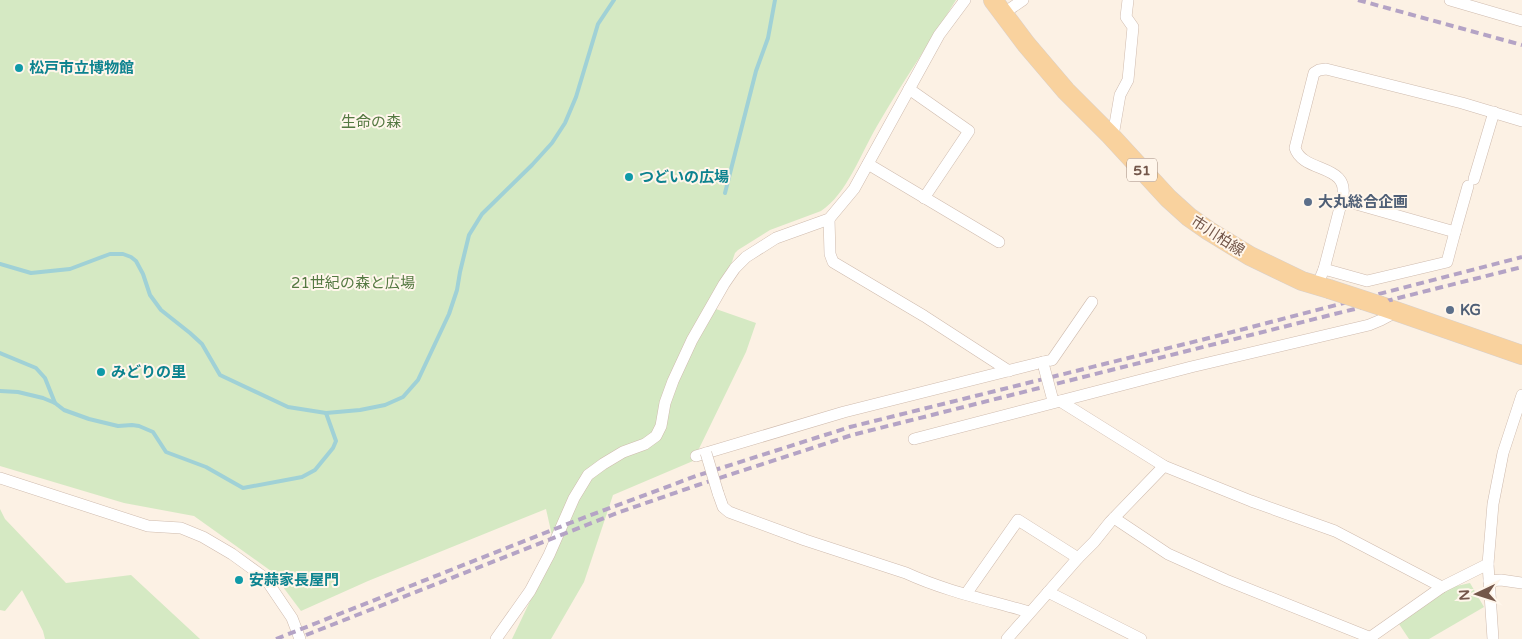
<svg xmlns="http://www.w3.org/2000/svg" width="1522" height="639" font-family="'Varela Round','Noto Sans JP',sans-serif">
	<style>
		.green { fill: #d5e9c3 }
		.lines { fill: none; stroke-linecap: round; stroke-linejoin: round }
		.stream { stroke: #a0d1d6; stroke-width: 4 }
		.minor-casing { stroke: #cfbbae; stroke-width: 12 }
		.primary-casing { stroke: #d8d0cc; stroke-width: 20 }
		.minor { stroke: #fff; stroke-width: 11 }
		.primary { stroke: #f9d29e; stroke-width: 19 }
		.rail { stroke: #b4a3c5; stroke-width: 4; stroke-dasharray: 8 5; stroke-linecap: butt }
		.minor-bridge-casing { stroke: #cfbbae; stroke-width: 12; stroke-linecap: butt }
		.primary-bridge-casing { stroke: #d8d0cc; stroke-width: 20; stroke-linecap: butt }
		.minor-bridge { stroke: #fff; stroke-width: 11 }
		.primary-bridge { stroke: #f9d29e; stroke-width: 19 }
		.culture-dot { fill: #0f9aa8; stroke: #fff6eb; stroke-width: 2 }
		.service-dot { fill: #5c6f8a; stroke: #fff6eb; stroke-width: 2 }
		.labels { text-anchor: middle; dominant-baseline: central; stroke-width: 4; stroke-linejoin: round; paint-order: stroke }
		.shield { fill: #fff6eb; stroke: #9e877a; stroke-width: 1 }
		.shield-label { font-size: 14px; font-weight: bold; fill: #74574a }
		.culture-label { font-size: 15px; font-weight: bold; fill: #0d838f; stroke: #fff6eb; text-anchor: start }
		.park-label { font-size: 15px; fill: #557942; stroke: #fff6eb }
		.service-label { font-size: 15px; font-weight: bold; fill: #4e5e75; stroke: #fff6eb; text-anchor: start }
		.street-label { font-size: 15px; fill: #74574a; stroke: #fff6eb }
	</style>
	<rect width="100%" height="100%" fill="#fcf1e4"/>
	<g class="green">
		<path d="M0,0h956c-26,42 -54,83 -79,126 -16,27 -30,68 -56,85l-51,19 -32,20 -3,3 -19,56 40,14 -10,29 -53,109 -80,34 -29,87 -33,57h-39l43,-90 -9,-40 -178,72 -67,30 -30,-40 -77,-55 -70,-13 -124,-37z"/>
		<path d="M0,509l5,10 61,64 65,-8 69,64h-155l-2,-8 -21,-41 -17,21 -5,-1z"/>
		<path d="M1470,583l14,24 -55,32h-20l-12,-18 55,-34z"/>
	</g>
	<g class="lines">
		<g class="stream">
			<path d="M725,193l31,-122 12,-33 7,-38"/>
			<path d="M0,264l31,9 39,-4 40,-15h13l8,3 5,4 7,13 7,21 11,15 29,23 12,11 18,31 68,32 38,6 34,-3 25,-5 18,-8 15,-17 31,-66 8,-24 3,-18 9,-37 13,-21 50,-49 20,-22 13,-20 11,-26 22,-73 16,-24"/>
			<path d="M0,353l36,15 9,10 10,25"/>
			<path d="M0,391l18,1 25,6 12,5 9,7 25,9 29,7 14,-1 7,1 14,6 13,20 40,15 37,21 59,-11 13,-7 18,-22 3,-7 -10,-28"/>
		</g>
		<defs>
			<g id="minor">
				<path d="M1450,0l72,21"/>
				<path d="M1004,13l19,-13"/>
				<path d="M909,89l60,42 -45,67"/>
				<path d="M1110,135l4,-5 6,-35 8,-15 5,-53 -7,-10 2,-17"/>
				<path d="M868,164l131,78"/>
				<path d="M1474,179l20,-67"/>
				<path d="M1342,200c10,-37 -39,-26 -47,-52l19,-75 5,-3 7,-1 136,34 60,18"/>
				<path d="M829,219l1,35 3,8 91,54 85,55"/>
				<path d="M1324,269l43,12 80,-19 8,-30"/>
				<path d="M1317,286l7,-17 18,-69 113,32 13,-46"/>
				<path d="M1043,362l9,-2 40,-58"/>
				<path d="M1060,401l104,65 87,35 84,30 107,56"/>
				<path d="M914,439l277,-72 178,-42 12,-5 15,-8"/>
				<path d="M696,456l148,-44 199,-50 1,5"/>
				<path d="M0,478l148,48 33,2 22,9 29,17 33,24 27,40 8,21"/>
				<path d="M718,493l5,14 6,5 76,28 101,33c39,18 82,27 123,39"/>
				<path d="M1114,518l54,36 58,26 143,57"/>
				<path d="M1488,564l5,75"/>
				<path d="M1489,581l12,-1 21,3"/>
				<path d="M1048,592l93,47"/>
				<path d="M966,594l52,-74 60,38"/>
				<path d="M496,639l34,-48 19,-36 25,-57 14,-23 15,-11 20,-12 22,-8 11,-8 5,-10 4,-23 8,-22 19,-41 32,-56 11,-16 11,-11 30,-19 53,-19 25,-30 85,-154 26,-35"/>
				<path d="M1007,639l71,-81 16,-16 16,-20 54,-56"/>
				<path d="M1368,639l74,-52 46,-23 5,-60 10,-51 19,-58"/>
			</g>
			<g id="primary">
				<path d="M993,0l33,44 40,47 44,44 58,63 21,19 20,14 41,25 52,25 27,8"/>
				<path d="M1381,306l141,49"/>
			</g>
		</defs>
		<use href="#minor" class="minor-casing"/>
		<use href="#primary" class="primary-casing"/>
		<use href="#minor" class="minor"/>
		<use href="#primary" class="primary"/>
		<g class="rail">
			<path d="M1358,0l164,45"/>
			<path d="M306,635l311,-122 81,-28 154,-50 670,-168"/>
			<path d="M276,639l299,-118 121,-45 154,-49 355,-88 317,-82"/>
		</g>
		<defs>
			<g id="minor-bridge">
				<path d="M1044,367l8,30"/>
				<path d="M706,453l12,40"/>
			</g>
			<path id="primary-bridge" d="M1329,289l52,17"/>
		</defs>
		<use href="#minor-bridge" class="minor-bridge-casing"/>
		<use href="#primary-bridge" class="primary-bridge-casing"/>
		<use href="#minor-bridge" class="minor-bridge"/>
		<use href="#primary-bridge" class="primary-bridge"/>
	</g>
	<g class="culture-dot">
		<circle cx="19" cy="68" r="5"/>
		<circle cx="629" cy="177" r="5"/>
		<circle cx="101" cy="372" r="5"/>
		<circle cx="239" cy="580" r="5"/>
	</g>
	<g class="service-dot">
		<circle cx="1308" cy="202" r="5"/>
		<circle cx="1450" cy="310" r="5"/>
	</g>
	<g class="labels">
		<rect class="shield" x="1127" y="158.5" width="30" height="23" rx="4"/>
		<g class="shield-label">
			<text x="1142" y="170">51</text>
		</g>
		<g class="culture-label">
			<text x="29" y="68">松戸市立博物館</text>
			<text x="639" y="177">つどいの広場</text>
			<text x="111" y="372">みどりの里</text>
			<text x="249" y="580">安蒜家長屋門</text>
		</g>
		<g class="park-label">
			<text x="371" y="122">生命の森</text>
			<text x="353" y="283">21世紀の森と広場</text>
		</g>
		<g class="service-label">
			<text x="1318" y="202">大丸総合企画</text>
			<text x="1460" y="310">KG</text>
		</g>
		<g class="street-label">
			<text transform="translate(1218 236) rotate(33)">市川柏線</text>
		</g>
	</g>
	<g transform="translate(1477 594) rotate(266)" stroke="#fff6eb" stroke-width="4" paint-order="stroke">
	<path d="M0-4L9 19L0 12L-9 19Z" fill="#74574a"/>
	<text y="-8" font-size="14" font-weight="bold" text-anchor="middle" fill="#74574a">N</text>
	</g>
</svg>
